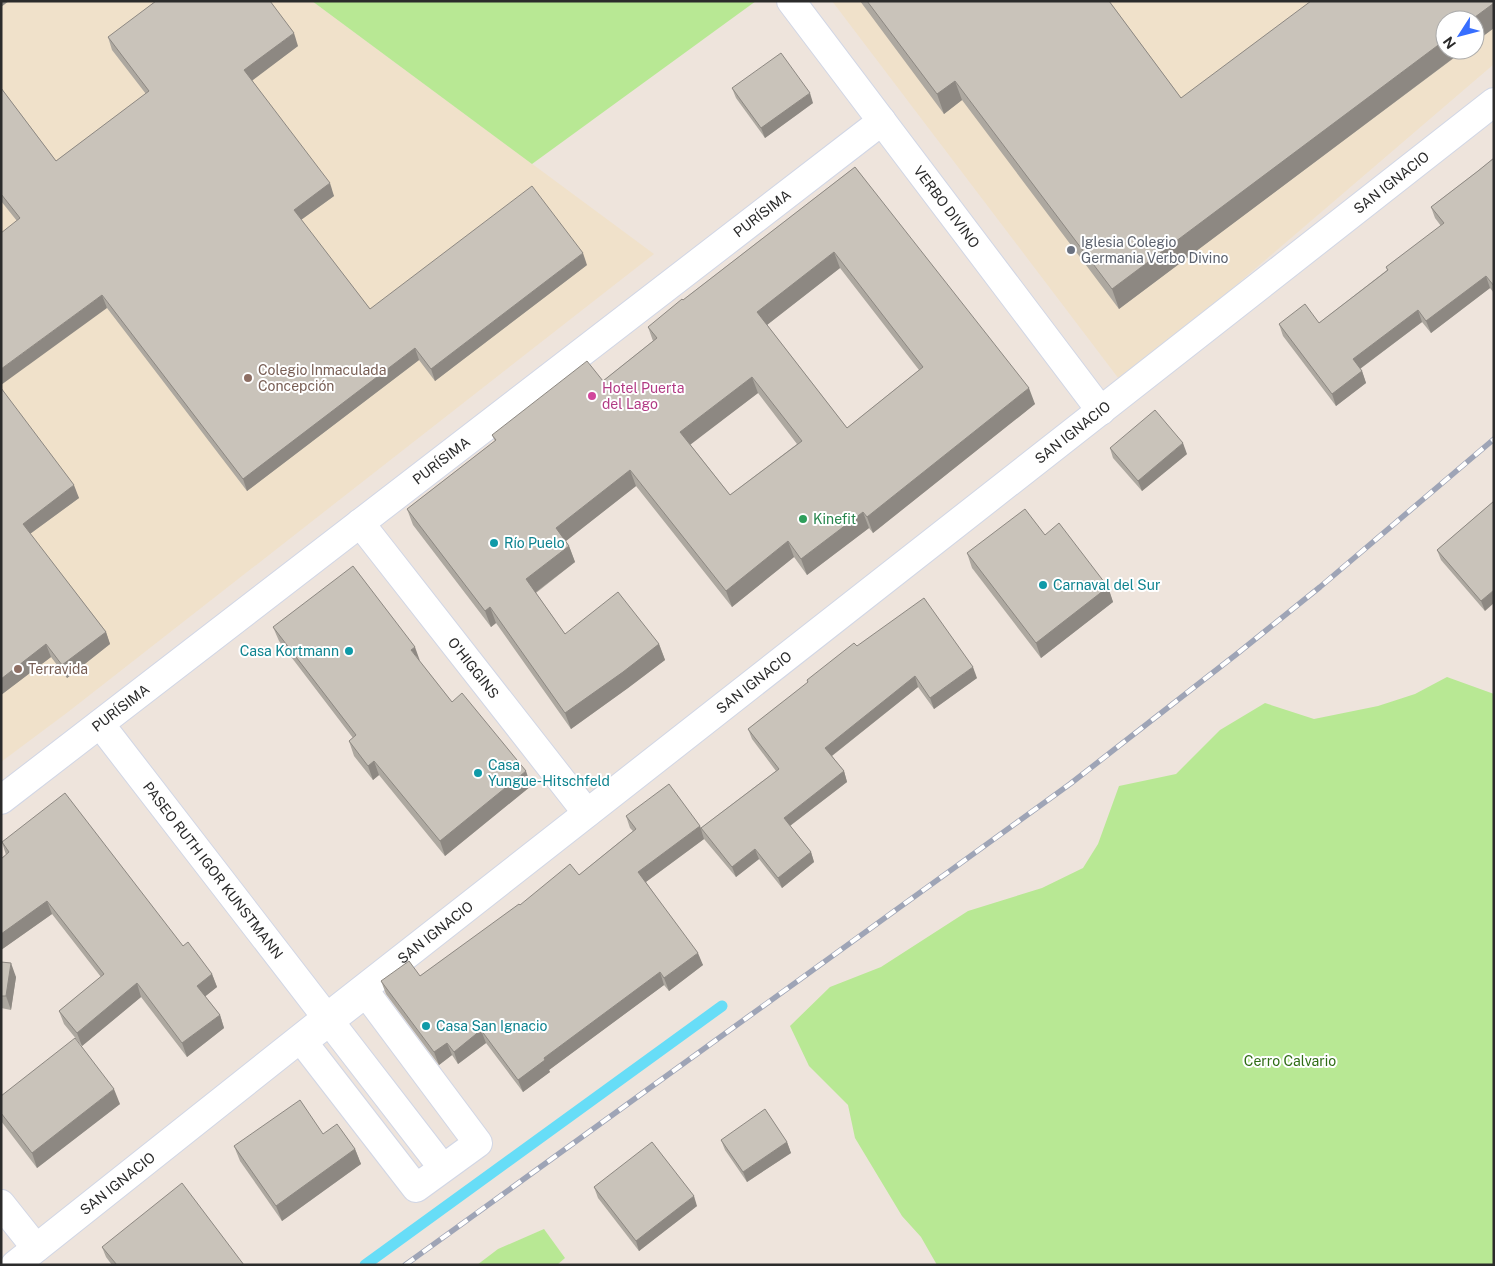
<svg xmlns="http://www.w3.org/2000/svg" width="1495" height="1266" font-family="'Public Sans',sans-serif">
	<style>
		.education { fill: #f0e1ca; fill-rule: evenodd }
		.green { fill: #b8e894 }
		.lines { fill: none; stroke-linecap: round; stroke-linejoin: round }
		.stream { stroke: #67ddf7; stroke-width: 11 }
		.street-casing { stroke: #d1d6e5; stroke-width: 30 }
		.secondary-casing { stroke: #d1d6e5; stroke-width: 30 }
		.street { stroke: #fff; stroke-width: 28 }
		.secondary { stroke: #fff; stroke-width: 28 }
		.rail-casing { stroke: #9ea4b6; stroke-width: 5.5 }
		.rail { stroke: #fff; stroke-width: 4; stroke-dasharray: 11; stroke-linecap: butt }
		.wall { fill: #ada8a0; fill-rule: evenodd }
		.shaded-wall { fill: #8d8882 }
		.building { fill: #c9c3ba; stroke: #8d8882; fill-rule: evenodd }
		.worship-dot { fill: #6b7280; stroke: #fff; stroke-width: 2 }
		.education-dot { fill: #8d6e63; stroke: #fff; stroke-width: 2 }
		.hotel-dot { fill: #d1479c; stroke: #fff; stroke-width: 2 }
		.leisure-dot { fill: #2e9e5b; stroke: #fff; stroke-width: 2 }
		.culture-dot { fill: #0f9aa8; stroke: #fff; stroke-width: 2 }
		.labels { text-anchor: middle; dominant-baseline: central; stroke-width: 4; stroke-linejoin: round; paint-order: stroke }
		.street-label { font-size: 14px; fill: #2b2b2b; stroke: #fff }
		.worship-label { font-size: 14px; fill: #5b616d; stroke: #fff; text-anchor: start }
		.education-label { font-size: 14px; fill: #785e54; stroke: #fff; text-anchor: start }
		.hotel-label { font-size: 14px; fill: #b23c85; stroke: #fff; text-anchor: start }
		.leisure-label { font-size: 14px; fill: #27864d; stroke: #fff; text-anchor: start }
		.culture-label { font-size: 14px; fill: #0d838f; stroke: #fff; text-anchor: start }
		.park-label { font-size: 14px; fill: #2f6d15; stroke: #fff }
	</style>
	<rect width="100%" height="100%" fill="#eee4dc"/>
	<g class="education">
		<path d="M1,1h311l342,253 -586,458 -67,50z"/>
		<path d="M832,1h662v63l-372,319zM1445,20h30v30h-30z"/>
	</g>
	<g class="green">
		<path d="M312,1h444l-224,163z"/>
		<path d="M1447,677l47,17v571h-557l-16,-28 -19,-21 -47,-78 -7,-33 -39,-39 -19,-40 40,-39 51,-20 87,-56 74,-23 41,-20 15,-24 21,-58 57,-12 44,-44 45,-27 49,16 64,-13 37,-12z"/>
		<path d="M544,1229l21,29 -8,7h-80l21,-16z"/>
	</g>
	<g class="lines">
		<path class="stream" d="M365,1265l357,-259"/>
		<defs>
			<g id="street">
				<path id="s1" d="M791,1l310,410"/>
				<path id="s2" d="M360,523l227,290"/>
				<path id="s3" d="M100,724l339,439"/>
				<path id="s4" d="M1,800l881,-679"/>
				<path d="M366,993l112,150 -62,45 -113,-146z"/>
				<path d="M1,1204l35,44"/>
			</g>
			<g id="secondary">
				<path id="s5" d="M15,1265l311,-247 1168,-916"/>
			</g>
		</defs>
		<use href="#street" class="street-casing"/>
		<use href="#secondary" class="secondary-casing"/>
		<use href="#street" class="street"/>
		<use href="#secondary" class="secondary"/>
		<defs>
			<path id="rail" d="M405,1265l665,-481 168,-131 82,-66 174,-148"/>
		</defs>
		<use href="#rail" class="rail-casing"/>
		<use href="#rail" class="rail"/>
	</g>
	<g class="wall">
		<path d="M860,1h249l72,97 313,-97v27l-375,281 -157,-209 -18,14z"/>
		<path d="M108,37l190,9 -46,34 82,116 -33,24 69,89 217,-44 -152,116 -16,-21 -172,131 -140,-183 -90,-87 -16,-20v-113l55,73 90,-67 -34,-44z"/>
		<path d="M732,88l81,15 -48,35 -29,-40z"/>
		<path d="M1494,158v135l-4,-5 -59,45 -9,-11 -62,47 2,2 4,12 -30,23 -53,-70 -4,-12 40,-1 68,-53 -1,-3 55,-41 -6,-8 -4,-11 47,-36z"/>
		<path d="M855,167l180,237 -162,129 -4,-5 -62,47 -13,-18 -62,50 -96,-121 -70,55 3,5 6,16 -39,31 29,41 94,10 6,16 -37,28 -57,41 -75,-106 -5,4 -78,-102 -6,-16 88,-68 -3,-6 111,-54 50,-40 -5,-14zM840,268l79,102 -72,58 -80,-103zM758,393l39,51 -67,51 -40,-51z"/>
		<path d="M1,388l78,110 -49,36 76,98 4,12 -43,34 -16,-21 -50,38z"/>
		<path d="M1110,448l77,6 -45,37 -29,-33z"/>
		<path d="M1494,501l-9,110 -44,-51 -4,-10z"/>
		<path d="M967,553l141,34 5,15 -72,56 -69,-90z"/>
		<path d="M273,627l147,35 32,40 79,84 -86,70 -66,-81 -6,5 -19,-24 -5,-15 4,-3 -74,-97z"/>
		<path d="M857,646l120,32 -43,31 -16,-22 -86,69 12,15 3,11 -57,44 21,26 3,10 -32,26 -23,-29 -23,18 -32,-38 -58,43 57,83 -34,26 -5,-6 -115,85 1,2 -27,20 -37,-49 -28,21 -6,-9 -13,10 -53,-71 -5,-13 39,-5 100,-71 59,-30 54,-44 -3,-3 -4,-12 74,10 1,2 75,-57 -24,-32 -4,-10 60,-46 -1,-3z"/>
		<path d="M2,842l181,104 29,28 5,13 -12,9 15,19 4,13 -37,29 -46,-60 -59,49 -18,-22 -5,-13 42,-34 -49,-63 -51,36v-91l5,-4z"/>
		<path d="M1,962l15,15 -5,33 -10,-2z"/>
		<path d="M1,1096l119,8 -83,64 -36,-47z"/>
		<path d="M323,1134l32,15 6,15 -79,57 -42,-60 -6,-15z"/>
		<path d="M721,1140l66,2 4,11 -44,29 -22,-32z"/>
		<path d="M594,1187l103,19 -58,45 -41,-53z"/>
		<path d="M102,1247l142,18h-132l-6,-8z"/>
	</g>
	<g class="shaded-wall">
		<path d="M1,1h8l-8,6z"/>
		<path d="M1494,3v25l-19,14v-22h-4z"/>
		<path d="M294,33l4,13 -49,37 -5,-13z"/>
		<path d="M1445,40v10h19l-345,259 -7,-20z"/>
		<path d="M955,81l7,19 -18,14 -7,-20z"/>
		<path d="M810,93l3,10 -48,35 -4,-10z"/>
		<path d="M330,183l4,13 -36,26 -4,-12z"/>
		<path d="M834,252l6,16 -77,60 -6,-16z"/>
		<path d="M583,253l4,12 -152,116 -4,-12z"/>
		<path d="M1486,276l4,12 -59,45 -5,-12z"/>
		<path d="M102,295l5,13 -106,77v-16z"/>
		<path d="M1418,310l4,12 -65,49 -4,-12z"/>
		<path d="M415,348l4,12 -172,131 -4,-12z"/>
		<path d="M1362,371l4,12 -30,23 -4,-12z"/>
		<path d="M752,377l6,16 -72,55 -6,-16z"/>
		<path d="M1029,388l6,16 -162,129 -6,-16z"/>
		<path d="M1183,443l4,11 -45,37 -4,-10z"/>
		<path d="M630,470l6,16 -74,58 -6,-16z"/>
		<path d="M74,485l5,13 -52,38 -4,-12z"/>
		<path d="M863,512l6,16 -62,47 -6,-16z"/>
		<path d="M788,541l6,16 -62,50 -6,-16z"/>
		<path d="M569,546l6,16 -43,33 -6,-16z"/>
		<path d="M1108,587l5,15 -72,56 -5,-15z"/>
		<path d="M1494,590v13l-9,8 -4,-10z"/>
		<path d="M490,607l6,16 -5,4 -6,-16z"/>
		<path d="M106,632l4,12 -43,34 -5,-13z"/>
		<path d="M46,644l5,13 -50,38v-16z"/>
		<path d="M659,644l6,16 -37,28 -57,41 -6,-16z"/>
		<path d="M415,647l5,14 -9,-11z"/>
		<path d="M973,667l4,11 -43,31 -4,-11z"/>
		<path d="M915,676l3,11 -89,71 -4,-10z"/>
		<path d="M374,761l5,14 -6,5 -5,-14z"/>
		<path d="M526,771l5,15 -86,70 -5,-15z"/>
		<path d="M844,771l3,11 -60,46 -3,-10z"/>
		<path d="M700,826l4,13 -61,45 -5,-12z"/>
		<path d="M755,849l4,10 -23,18 -4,-10z"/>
		<path d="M811,852l3,10 -32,26 -4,-10z"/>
		<path d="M47,901l5,13 -51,36v-16z"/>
		<path d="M698,953l5,12 -34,26 -5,-13z"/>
		<path d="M11,963l5,14 -5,33 -5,-14z"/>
		<path d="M660,972l4,13 -115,85 1,2 -27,20 -5,-12 26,-22z"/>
		<path d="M212,974l5,13 -15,12 -5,-13z"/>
		<path d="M137,983l4,14 -59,49 -5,-13z"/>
		<path d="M220,1015l4,13 -37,29 -5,-14z"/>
		<path d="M481,1030l5,13 -28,21 -4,-12z"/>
		<path d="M447,1043l5,12 -13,10 -5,-13z"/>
		<path d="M114,1089l6,15 -83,64 -5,-15z"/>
		<path d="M787,1142l4,11 -44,29 -4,-10z"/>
		<path d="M355,1149l6,15 -79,57 -6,-15z"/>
		<path d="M694,1196l3,10 -58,45 -3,-10z"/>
	</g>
	<g class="building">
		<path d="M156,1h114l24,32 -50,37 86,113 -36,27 76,99 162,-123 51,67 -152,116 -16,-21 -172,131 -141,-184 -101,74v-136l19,-15 -19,-24v-106l55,73 93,-70 -41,-54z"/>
		<path d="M867,1h242l72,97 130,-97h183v2l-23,17h-26v20l-333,249 -157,-208 -18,13z"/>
		<path d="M781,53l29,40 -49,35 -29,-40z"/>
		<path d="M1494,158v128l-8,-10 -60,45 -8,-11 -65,49 9,12 -30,23 -53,-70 26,-20 14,19 69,-53 -2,-3 58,-44 -13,-16 47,-36z"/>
		<path d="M855,167l174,221 -162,129 -4,-5 -62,47 -13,-18 -62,50 -96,-121 -74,58 13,18 -43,33 39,55 53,-42 41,52 -36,28 -58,41 -75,-106 -5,4 -78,-102 89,-69 -4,-5 95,-74 16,20 54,-43 -9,-11 34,-28 1,1zM834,252l89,115 -76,61 -90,-116zM752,377l50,64 -72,54 -50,-63z"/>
		<path d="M1,388l73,97 -51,39 83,108 -44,33 -16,-21 -45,35z"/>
		<path d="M1155,410l28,33 -45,38 -28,-33z"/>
		<path d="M1494,501v89l-13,11 -44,-51z"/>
		<path d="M1025,509l20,26 14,-12 49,64 -72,56 -69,-90z"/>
		<path d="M353,566l62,81 -4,3 41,52 10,-9 64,78 -86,70 -66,-80 -6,5 -19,-25 7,-6 -83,-108z"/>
		<path d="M924,598l49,69 -43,31 -15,-22 -90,72 19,23 -60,47 27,34 -33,26 -23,-29 -23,18 -31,-39 78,-59 -31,-40 60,-47 -1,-2 47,-37 3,3z"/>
		<path d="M669,784l31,42 -62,46 60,81 -34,25 -4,-6 -116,86 1,2 -27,20 -37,-50 -27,22 -7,-9 -13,9 -53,-71 28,-20 11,15 99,-72 1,1 50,-41 9,11 57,-46 -10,-13z"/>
		<path d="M65,793l118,153 5,-4 24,32 -15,12 23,29 -38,28 -45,-60 -60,50 -18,-22 45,-37 -57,-73 -46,33v-75l8,-7 -7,-10z"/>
		<path d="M1,962l10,1 -5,33h-5z"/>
		<path d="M75,1038l39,51 -82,64 -31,-40v-17z"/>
		<path d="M300,1100l23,34 14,-10 18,25 -79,57 -42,-60z"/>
		<path d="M765,1109l22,33 -44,30 -22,-32z"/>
		<path d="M652,1142l42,54 -58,45 -42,-54z"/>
		<path d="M182,1183l62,82h-127l-15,-18z"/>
	</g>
	<circle class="worship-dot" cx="1071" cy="250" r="5"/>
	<g class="education-dot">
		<circle cx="248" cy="378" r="5"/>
		<circle cx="18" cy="669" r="5"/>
	</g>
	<circle class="hotel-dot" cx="592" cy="396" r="5"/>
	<circle class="leisure-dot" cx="803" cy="519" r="5"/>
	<g class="culture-dot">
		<circle cx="494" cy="543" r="5"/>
		<circle cx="1043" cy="585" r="5"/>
		<circle cx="349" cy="651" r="5"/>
		<circle cx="478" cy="773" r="5"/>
		<circle cx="426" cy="1026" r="5"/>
	</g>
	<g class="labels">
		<g class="street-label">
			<text stroke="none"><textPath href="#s5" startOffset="1751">SAN IGNACIO</textPath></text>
			<text stroke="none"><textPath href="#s1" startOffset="258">VERBO DIVINO</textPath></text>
			<text stroke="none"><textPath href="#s4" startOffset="961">PURÍSIMA</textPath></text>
			<text stroke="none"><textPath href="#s5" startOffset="1346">SAN IGNACIO</textPath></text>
			<text stroke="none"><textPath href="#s4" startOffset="556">PURÍSIMA</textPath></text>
			<text stroke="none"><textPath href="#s2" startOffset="184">O'HIGGINS</textPath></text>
			<text stroke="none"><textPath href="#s5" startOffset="941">SAN IGNACIO</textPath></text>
			<text stroke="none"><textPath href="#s4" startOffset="151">PURÍSIMA</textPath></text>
			<text stroke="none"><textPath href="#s3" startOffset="185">PASEO RUTH IGOR KUNSTMANN</textPath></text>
			<text stroke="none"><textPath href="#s5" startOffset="536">SAN IGNACIO</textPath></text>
			<text stroke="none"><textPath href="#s5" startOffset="131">SAN IGNACIO</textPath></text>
		</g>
		<g class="worship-label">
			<text x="1081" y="242">Iglesia Colegio<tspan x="1081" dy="16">Germania Verbo Divino</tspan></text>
		</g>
		<g class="education-label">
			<text x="258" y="370">Colegio Inmaculada<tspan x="258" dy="16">Concepción</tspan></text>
			<text x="28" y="669">Terravida</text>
		</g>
		<g class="hotel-label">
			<text x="602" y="388">Hotel Puerta<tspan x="602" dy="16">del Lago</tspan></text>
		</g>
		<g class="leisure-label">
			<text x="813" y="519">Kinefit</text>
		</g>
		<g class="culture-label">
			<text x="504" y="543">Río Puelo</text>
			<text x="1053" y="585">Carnaval del Sur</text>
			<text x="339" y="651" text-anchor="end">Casa Kortmann</text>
			<text x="488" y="765">Casa<tspan x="488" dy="16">Yungue-Hitschfeld</tspan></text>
			<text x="436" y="1026">Casa San Ignacio</text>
		</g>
		<g class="park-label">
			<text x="1290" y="1061">Cerro Calvario</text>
		</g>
	</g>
	<rect width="1495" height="1266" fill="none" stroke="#2b2b2b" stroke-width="5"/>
	<g transform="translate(1460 35) rotate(234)"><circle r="24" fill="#ffffff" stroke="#aaaaaa"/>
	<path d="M0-4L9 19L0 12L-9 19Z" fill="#376eff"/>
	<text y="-8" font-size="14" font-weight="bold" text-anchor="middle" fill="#2b2b2b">N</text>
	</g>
</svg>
